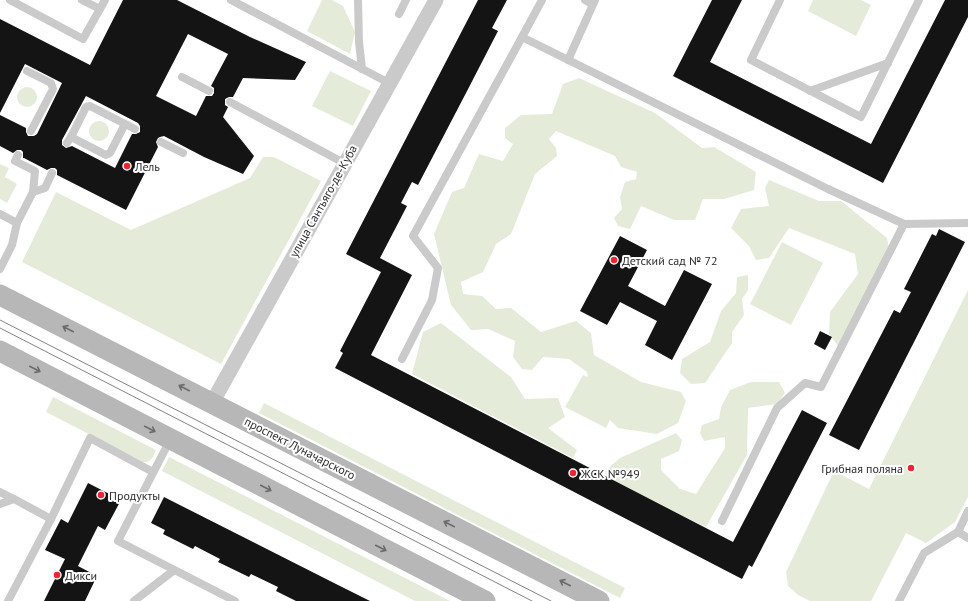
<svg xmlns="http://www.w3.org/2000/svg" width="968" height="601" font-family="'PT Sans',sans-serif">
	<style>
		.green { fill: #e4ecd9 }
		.building { fill: #141414; fill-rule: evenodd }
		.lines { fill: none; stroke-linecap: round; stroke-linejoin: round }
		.lane { stroke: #cacaca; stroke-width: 8 }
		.street { stroke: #cacaca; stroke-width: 15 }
		.secondary { stroke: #b7b7b7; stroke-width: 21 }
		.tram { stroke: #828282; stroke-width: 1 }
		.oneway { stroke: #6b6b6b }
		.poi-dot { fill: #f02335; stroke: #fff; stroke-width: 1.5 }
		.labels { text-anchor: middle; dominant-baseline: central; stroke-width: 4; stroke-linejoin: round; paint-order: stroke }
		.poi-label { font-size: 12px; fill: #2d2d2d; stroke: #fff; text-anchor: start }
		.street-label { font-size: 12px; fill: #2d2d2d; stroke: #fff }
	</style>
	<rect width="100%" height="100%" fill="#fff"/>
	<g class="green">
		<path d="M322,0h10l11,6 12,26 -5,22 -43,-23z"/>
		<path d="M813,0h48l10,5 -15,31 -48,-25z"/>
		<path d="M330,71l41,20 -18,35 -41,-20z"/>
		<path d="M579,78l76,35 47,35 12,-1 42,25 -2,18 -30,9h-21l-8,21h-21l-33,-14 -11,23 -12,-3 -4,-8 8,-9 -2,-12 5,-15 11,-3 1,-7 -16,-5 -6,-11 -59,-25 -7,8 7,9 1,8 -22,18 -24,60 -15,10 -13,28 -22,10 2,12 19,2 14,13 15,-1 30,24 35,-11 15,12 3,22 47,27 40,10 5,9 -8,22 -21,11 -39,-6 -8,-8 -4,8 -41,-21 18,-32 5,2 -1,-5 -18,-13 -26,-2 -11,13 -10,-1 -9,-12 2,-16 -27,-12 -17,1 -20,-25 -17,-71 18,-42 12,-4 15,-34 24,7 10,-17 -8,-6v-10l16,-13 31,-1 11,-30z"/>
		<circle cx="27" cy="97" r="10"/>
		<circle cx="99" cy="131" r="10"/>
		<path d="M263,157h11l47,24 -100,183 -199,-102 34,-70 75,38 119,-52z"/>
		<path d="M0,164l9,4 -4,9 12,7 -10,19 -7,-4z"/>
		<path d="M769,180l50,21h22l46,37 3,15 -52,93 -9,-12 1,-22 28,-38 -3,-20 -66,-26 -20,30 -13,2 -7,-14 -18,-18 10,-19 28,-3 -4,-18z"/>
		<path d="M782,242l41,21 -32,62 -41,-21z"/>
		<path d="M748,275v15l-6,9 2,16 -12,17v11l-27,40 -14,1 -11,-11 2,-14 28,-17 11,-31 15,-18 1,-16z"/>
		<path d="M968,290v207l-13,25 -29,21 -20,-10 -35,68h-61l-12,-6 -10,-9 -2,-14 48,-101 35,18z"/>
		<path d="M441,323l70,54 14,22 33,-1 7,19 -17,11 29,22 -4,8 -161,-84 11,-42z"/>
		<path d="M751,382h28l6,11 -8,11 -29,4 -1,47 -41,72 -99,-48 -2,-8 15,-13 56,-25 6,7 -3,11 -18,8v11l19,19 16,5 29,-46v-11l-21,4 -4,-8 2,-8 17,-6 2,-12 9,-17z"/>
		<path d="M53,397l103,53c-3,7 -5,13 -13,12l-97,-50z"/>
		<path d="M264,403l361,185 -5,10 -361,-185z"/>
		<path d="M169,457l281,144h-35l-253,-130z"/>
	</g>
	<g class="building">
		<path d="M123,0h54l73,37 56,25 -11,18 -52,-2 -10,19h-4l-4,2v6l3,2 -5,10 31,39 -11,18 -39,-17 -40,-21 -4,1 -2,1 -2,4 2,5 -32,63 -69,-35v-5l-2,-2h-4l-4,2 -23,-12h-1v-6l-2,-2h-4l-4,3 -13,-7v-31l26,13v4l2,4h6l3,-2 25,-51 -37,-19 -25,49v-94l90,46zM188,34l40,20 -17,32 3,2v5l-2,3h-6l-10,20 -40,-20zM86,96l52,27 2,3v6l-4,2h-4l-17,34 -43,-22 -6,2 -4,-3v-5z"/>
		<path d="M478,0h29l-15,28 6,3 -32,62 -48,92 -6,-3 -11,21 6,3 -27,52 32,17 -41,80 362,187 69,-132 25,13 -75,144 -3,-2 -7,14 -407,-211 8,-15 -3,-2 41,-79 -35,-18z"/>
		<path d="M712,0h30l-32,62 161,82 74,-144h23v17l-85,166 -210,-107z"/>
		<path d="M939,229l26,13 -106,208 -30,-15 65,-125 6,3 11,-21 -7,-3 28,-55 4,2z"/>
		<path d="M620,236l27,14 -19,36 37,20 19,-36 28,14 -40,76 -27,-15 12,-24 -37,-19 -13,23 -27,-14z"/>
		<path d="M820,331l12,6 -7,13 -11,-6z"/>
		<path d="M88,483l33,17 -16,30 -7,-4 -20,40 19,10 -12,25h-41l21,-42 -20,-9 16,-31 7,4z"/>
		<path d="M164,497l170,86 36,18h-74l-20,-10 2,-4 -27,-13 -2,3 -31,-15 2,-3 -25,-13 -2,3 -30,-15 2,-4 -14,-7z"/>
	</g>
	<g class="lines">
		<g class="lane">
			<path d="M10,0l73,39 22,-39"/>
			<path d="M82,0l18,9"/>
			<path d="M231,0l158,83"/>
			<path d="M358,0l1,42 3,27"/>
			<path d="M542,0l-20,37 306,152 76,35 64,-1"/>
			<path d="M585,0l7,4"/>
			<path d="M780,0l-29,60 110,57 58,-117"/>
			<path d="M399,14l7,-14"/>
			<path d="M568,60l27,-60"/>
			<path d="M27,71l24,12 2,6 -22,42"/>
			<path d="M182,77l27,14"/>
			<path d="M810,91l78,-28"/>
			<path d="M230,102l114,61"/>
			<path d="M71,137l15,-30 4,-1 45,23"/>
			<path d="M161,142l22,11"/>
			<path d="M67,143l4,-6 35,18 4,-2 15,-29"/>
			<path d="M33,192l12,-4 7,-15"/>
			<path d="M0,214l17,9"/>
			<path d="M0,269l12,-24 5,-22 16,-31 2,-21 -20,-10 3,-6"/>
			<path d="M402,359l30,-59 6,-32 -25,-32 109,-199"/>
			<path d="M170,440l-52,101 117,60"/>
			<path d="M0,492l14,7"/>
			<path d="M0,504l14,-5 37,20"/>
			<path d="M722,521l55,-113 28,-25 16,4 83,-163"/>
			<path d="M958,532l10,6"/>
			<path d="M8,601l43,-82 39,-81 63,34"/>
			<path d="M134,601l39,-30"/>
			<path d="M899,601l25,-48 34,-21 10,-21"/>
		</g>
		<path class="street" d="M212,403l224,-403"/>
		<g class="secondary">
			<path d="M0,295l599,306"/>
			<path d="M0,351l485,250"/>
		</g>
		<g class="tram">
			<path d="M0,320l551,281"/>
			<path d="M0,328l532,273"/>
		</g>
	</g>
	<defs><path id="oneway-shaft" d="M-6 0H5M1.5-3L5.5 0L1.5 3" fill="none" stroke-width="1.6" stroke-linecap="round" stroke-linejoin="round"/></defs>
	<g class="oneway">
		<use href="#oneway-shaft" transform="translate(68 329) rotate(-153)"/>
		<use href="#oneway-shaft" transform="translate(35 369) rotate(27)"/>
		<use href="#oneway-shaft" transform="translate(184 388) rotate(-153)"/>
		<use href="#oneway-shaft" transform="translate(150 429) rotate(27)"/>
		<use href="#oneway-shaft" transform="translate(266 488) rotate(27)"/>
		<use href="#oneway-shaft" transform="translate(449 524) rotate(-153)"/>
		<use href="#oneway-shaft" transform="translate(381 548) rotate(27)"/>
		<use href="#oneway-shaft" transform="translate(565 583) rotate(-153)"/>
	</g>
	<g class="poi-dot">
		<circle cx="127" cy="166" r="4"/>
		<circle cx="614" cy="260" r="4"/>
		<circle cx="911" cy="468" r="4"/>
		<circle cx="573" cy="473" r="4"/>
		<circle cx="101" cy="495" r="4"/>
		<circle cx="57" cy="575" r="4"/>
	</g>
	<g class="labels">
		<g class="poi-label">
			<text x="135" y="166">Лель</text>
			<text x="622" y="260">Детский сад № 72</text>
			<text x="903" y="468" text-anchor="end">Грибная поляна</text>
			<text x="581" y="473">ЖСК №949</text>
			<text x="109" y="495">Продукты</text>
			<text x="65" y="575">Дикси</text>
		</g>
		<g class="street-label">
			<text transform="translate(323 201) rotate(-61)">улица Сантьяго-де-Куба</text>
			<text transform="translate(300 448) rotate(27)">проспект Луначарского</text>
		</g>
	</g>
</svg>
